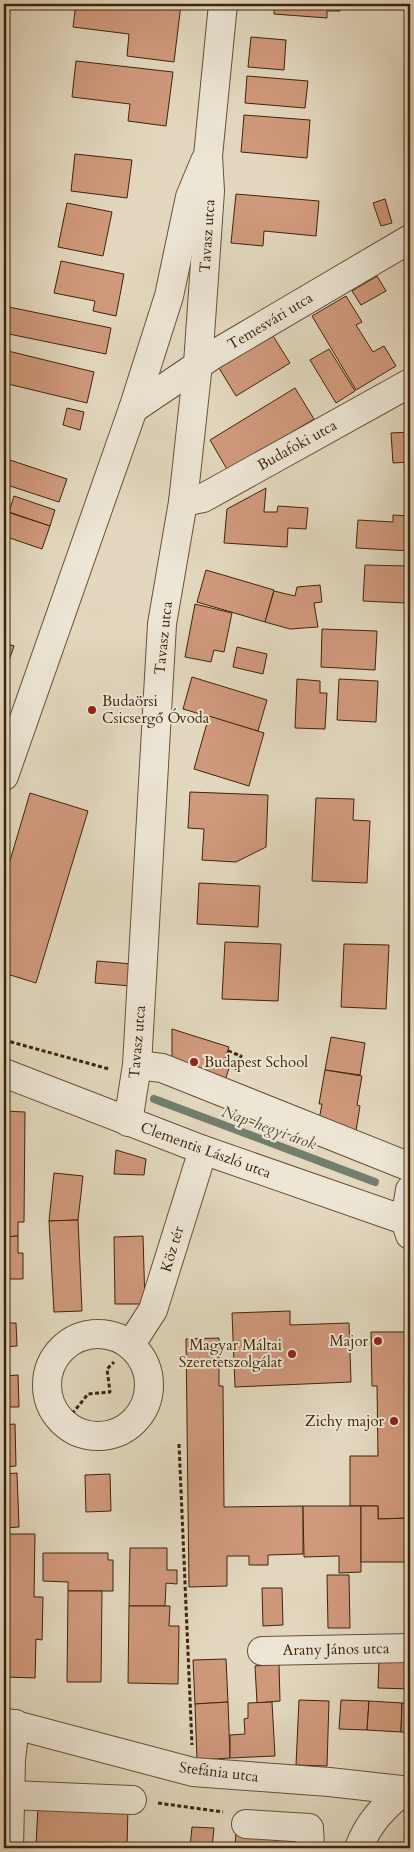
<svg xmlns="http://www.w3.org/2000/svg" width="414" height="1852" font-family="Cardo,serif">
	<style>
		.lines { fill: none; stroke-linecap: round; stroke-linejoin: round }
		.stream { stroke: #737e6d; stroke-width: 8 }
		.building { fill: #d0997c; stroke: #3e2409 }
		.minor-casing { stroke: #675136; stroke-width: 30 }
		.path { stroke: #3e2409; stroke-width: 3; stroke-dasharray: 4 2.5; stroke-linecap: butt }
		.minor { stroke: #ede6d5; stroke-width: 28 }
		.poi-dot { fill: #8f2418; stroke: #ede6d5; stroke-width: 2 }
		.labels { text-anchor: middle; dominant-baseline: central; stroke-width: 4; stroke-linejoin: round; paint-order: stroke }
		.street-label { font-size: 15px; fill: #3e2409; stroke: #ede6d5 }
		.poi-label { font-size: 15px; fill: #3e2409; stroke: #ede6d5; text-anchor: end }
		.water-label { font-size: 16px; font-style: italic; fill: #544a32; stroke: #ede6d5 }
	</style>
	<rect width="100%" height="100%" fill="#e3d8bf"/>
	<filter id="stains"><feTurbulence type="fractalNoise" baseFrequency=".004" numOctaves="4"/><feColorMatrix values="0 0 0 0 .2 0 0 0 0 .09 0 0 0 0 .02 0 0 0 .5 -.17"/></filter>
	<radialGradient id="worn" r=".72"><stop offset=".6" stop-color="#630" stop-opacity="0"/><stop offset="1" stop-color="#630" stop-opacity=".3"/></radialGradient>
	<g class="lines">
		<path class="stream" d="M154,1099l221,83"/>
	</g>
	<g class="building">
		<path d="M76,4h105l-7,58 -47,-6 2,-22 -56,-7z"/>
		<path d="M253,4h87v7h-13v7l-53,-4v-8z"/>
		<path d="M251,37l35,3 -2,30 -36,-3z"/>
		<path d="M76,61l97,11 -7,54 -38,-5 2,-17 -58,-7z"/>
		<path d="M247,76l61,5 -3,27 -60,-5z"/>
		<path d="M244,115l66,5 -3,38 -66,-6z"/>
		<path d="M75,154l57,6 -5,38 -56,-7z"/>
		<path d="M236,194l83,7 -3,35 -52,-5 -1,15 -32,-3z"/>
		<path d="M385,199l7,24 -11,3 -8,-23z"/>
		<path d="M67,203l45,9 -9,44 -45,-9z"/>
		<path d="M61,261l63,13 -8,42 -23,-5 2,-10 -41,-8z"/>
		<path d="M377,276l9,15 -25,14 -9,-14z"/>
		<path d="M346,296l16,26 -6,3 17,27 11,-6 12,20 -40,24 -44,-74z"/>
		<path d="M4,306l107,22 -5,26 -102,-21z"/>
		<path d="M273,336l17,27 -54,33 -17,-28z"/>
		<path d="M329,349l26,42 -19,12 -26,-43z"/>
		<path d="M4,350l90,22 -7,31 -83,-20z"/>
		<path d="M295,388l19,31 -86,52 -18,-31z"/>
		<path d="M67,408l17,4 -4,18 -17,-5z"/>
		<path d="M410,432v30l-17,1 -2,-30z"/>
		<path d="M4,458l63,21 -8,23 -55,-18z"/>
		<path d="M266,488l-2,24h13l1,-6 30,2 -2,21 -18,-1 -1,19 -63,-4 3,-34z"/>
		<path d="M14,496l41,14 -5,16 -41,-14z"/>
		<path d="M4,511l46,15 -8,23 -38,-13z"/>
		<path d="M393,515l17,1v35l-54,-3 2,-28 35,2z"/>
		<path d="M365,565l43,1 -2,37 -43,-2z"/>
		<path d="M206,570l68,20 -9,32 -68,-20z"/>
		<path d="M320,585l2,17 -8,1 4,24 -28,2 -25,-7 9,-31 21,5 2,-9z"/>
		<path d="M195,604l37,9 -8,39 -10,-2 -3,12 -26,-5z"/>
		<path d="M322,629l55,2 -2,39 -54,-3z"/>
		<path d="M4,643l10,3 -10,29z"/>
		<path d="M237,647l30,7 -4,20 -30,-7z"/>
		<path d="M192,677l75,23 -9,31 -75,-22z"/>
		<path d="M297,679l23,2v12h7l-2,36 -30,-1z"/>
		<path d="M339,679l39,2 -2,41 -39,-2z"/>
		<path d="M209,716l55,17 -15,53 -55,-17z"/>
		<path d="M190,792l78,3 -2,52 -30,15 -34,-2 2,-31 -16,-1z"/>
		<path d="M30,793l58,18 -52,172 -32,-10v-92z"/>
		<path d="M316,798l38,1 -1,21 17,1 -3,62 -55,-2z"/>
		<path d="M199,883l61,3 -2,41 -61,-3z"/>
		<path d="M225,942l56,2 -3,57 -56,-2z"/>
		<path d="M344,944l45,1 -3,64 -45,-2z"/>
		<path d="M97,961l35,3 -1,22 -36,-3z"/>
		<path d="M172,1029l57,18 -6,19 6,2 -5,16 -52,-19z"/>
		<path d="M331,1037l34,6 -5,32 -35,-5z"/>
		<path d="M325,1070l37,6 -5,29 3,1 -4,25 -38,-6 4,-21h-3z"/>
		<path d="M4,1111l21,1 -1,110h-6v14l-14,1z"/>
		<path d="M116,1150l30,9 -2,16 -30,-1z"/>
		<path d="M54,1173l29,3 -5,44 -29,1z"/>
		<path d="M78,1220l4,91 -28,1 -5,-91z"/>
		<path d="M18,1236v17h5v26h-19v-42z"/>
		<path d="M143,1236l2,68h-30l-1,-67z"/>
		<path d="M290,1311v14l59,-2 2,59 -116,5 -3,-74z"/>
		<path d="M4,1323h12l1,23 -13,1z"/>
		<path d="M371,1332h39v186l-32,1v-13h-28v-50h28l-1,-70h-5z"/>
		<path d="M219,1338v48h4l1,121 79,-1v48l-35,1v10h-19v-9h-22v30l-38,1 -3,-248z"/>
		<path d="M18,1375l1,32h-15v-31z"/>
		<path d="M15,1424l1,42 -12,1v-42z"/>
		<path d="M17,1473l2,54 -15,1v-54z"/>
		<path d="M110,1474l1,37 -25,1 -1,-37z"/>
		<path d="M303,1506h58v66l-22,1v-17l-35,1z"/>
		<path d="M361,1506h17v13l32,-1v44h-49z"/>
		<path d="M9,1534h26l-1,63h9l-1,43 -6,-1 -1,39 -29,-1z"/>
		<path d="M130,1548h37v22h10v14l-11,-1 -1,23h-36z"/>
		<path d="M43,1553h65v7h5v31h-45v-9l-25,-1z"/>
		<path d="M327,1575h22l1,53h-22z"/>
		<path d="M262,1588h20l1,37 -20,1z"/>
		<path d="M68,1591h34l-1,91h-34z"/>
		<path d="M129,1606h41l-1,20h10l-1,58 -50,-1z"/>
		<path d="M226,1659l2,43 -33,2 -2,-44z"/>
		<path d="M379,1659l31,1v29l-32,-1z"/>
		<path d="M279,1664l1,37 -23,2 -2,-37z"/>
		<path d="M299,1700l30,1 -2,65 -31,-1z"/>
		<path d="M341,1700l28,1 -2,29 -28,-1z"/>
		<path d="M369,1701l33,2 -1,29 -34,-2z"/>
		<path d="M228,1702l2,56 -33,2 -2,-56z"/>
		<path d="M272,1702l3,54 -45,2v-23l15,-1 -1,-15 4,-1v-15z"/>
		<path d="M402,1703h8v30l-9,-1z"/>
		<path d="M38,1807l90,1 -1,38 -91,-2z"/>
		<path d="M192,1827l22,1 -2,20h-22z"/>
		<path d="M236,1830l41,3 -1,15h-41z"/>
	</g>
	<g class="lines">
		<defs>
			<g id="minor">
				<path d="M133,409l80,-54 197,-116"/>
				<path d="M183,502l20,-4 207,-115"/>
				<path d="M4,776l129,-367 36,-113 21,-99 15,-36"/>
				<path d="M137,1065l25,3 248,99"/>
				<path d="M4,1073l199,77 207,72"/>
				<path d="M128,1122l9,-57 25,-441 21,-122 15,-138 12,-173 -2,-35 15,-152"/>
				<path d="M410,1190l-5,30 5,15"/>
				<circle cx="98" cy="1385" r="51"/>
				<path d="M131,1344l22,-34 50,-160"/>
				<path d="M262,1651l148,-3"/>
				<path d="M4,1722l189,50 136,10 81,9"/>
				<path d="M10,1795l122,5"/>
				<path d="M246,1824l63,4 1,20"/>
				<path d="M9,1848l2,-88 4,-36"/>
				<path d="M359,1848c9,-25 24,-40 44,-57"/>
			</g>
		</defs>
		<use href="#minor" class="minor-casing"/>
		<g class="path">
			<path d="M4,1040l105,29"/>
			<path d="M228,1051l13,5 -5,14"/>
			<path d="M64,1424l24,-30 22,-2 -3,-23 7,-7"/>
			<path d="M179,1444l13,301"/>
			<path d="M158,1803l65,9"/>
		</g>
		<use href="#minor" class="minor"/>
	</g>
	<g class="poi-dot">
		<circle cx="92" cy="710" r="5"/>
		<circle cx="194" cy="1062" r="5"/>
		<circle cx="378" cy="1341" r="5"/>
		<circle cx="292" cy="1354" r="5"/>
		<circle cx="394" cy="1421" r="5"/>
	</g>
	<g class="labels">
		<g class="street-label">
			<text transform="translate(207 236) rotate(-86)">Tavasz utca</text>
			<text transform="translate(270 321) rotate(-31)">Temesvári utca</text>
			<text transform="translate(297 445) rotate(-29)">Budafoki utca</text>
			<text transform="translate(163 638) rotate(-84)">Tavasz utca</text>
			<text transform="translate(137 1042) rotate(-85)">Tavasz utca</text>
			<text transform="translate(206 1150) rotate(20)">Clementis László utca</text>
			<text transform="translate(172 1249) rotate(-73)">Köz tér</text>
			<text transform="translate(336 1649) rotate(-1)">Arany János utca</text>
			<text transform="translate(219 1772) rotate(7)">Stefánia utca</text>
		</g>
		<g class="poi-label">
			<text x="102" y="701" text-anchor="start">Budaörsi<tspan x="102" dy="17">Csicsergő Óvoda</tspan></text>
			<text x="204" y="1062" text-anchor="start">Budapest School</text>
			<text x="368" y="1341">Major</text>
			<text x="282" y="1345">Magyar Máltai<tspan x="282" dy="17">Szeretetszolgálat</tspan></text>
			<text x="384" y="1421">Zichy major</text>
		</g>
		<g class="water-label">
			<text transform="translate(269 1128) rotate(20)">Nap-hegyi árok</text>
		</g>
	</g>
	<rect width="414" height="1852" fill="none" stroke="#e3d8bf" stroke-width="20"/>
	<rect x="5" y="5" width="404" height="1842" fill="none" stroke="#3e2409" stroke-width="2.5"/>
	<rect x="10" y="10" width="394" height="1832" fill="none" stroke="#3e2409"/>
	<rect width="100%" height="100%" filter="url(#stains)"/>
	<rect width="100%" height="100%" fill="url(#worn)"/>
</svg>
